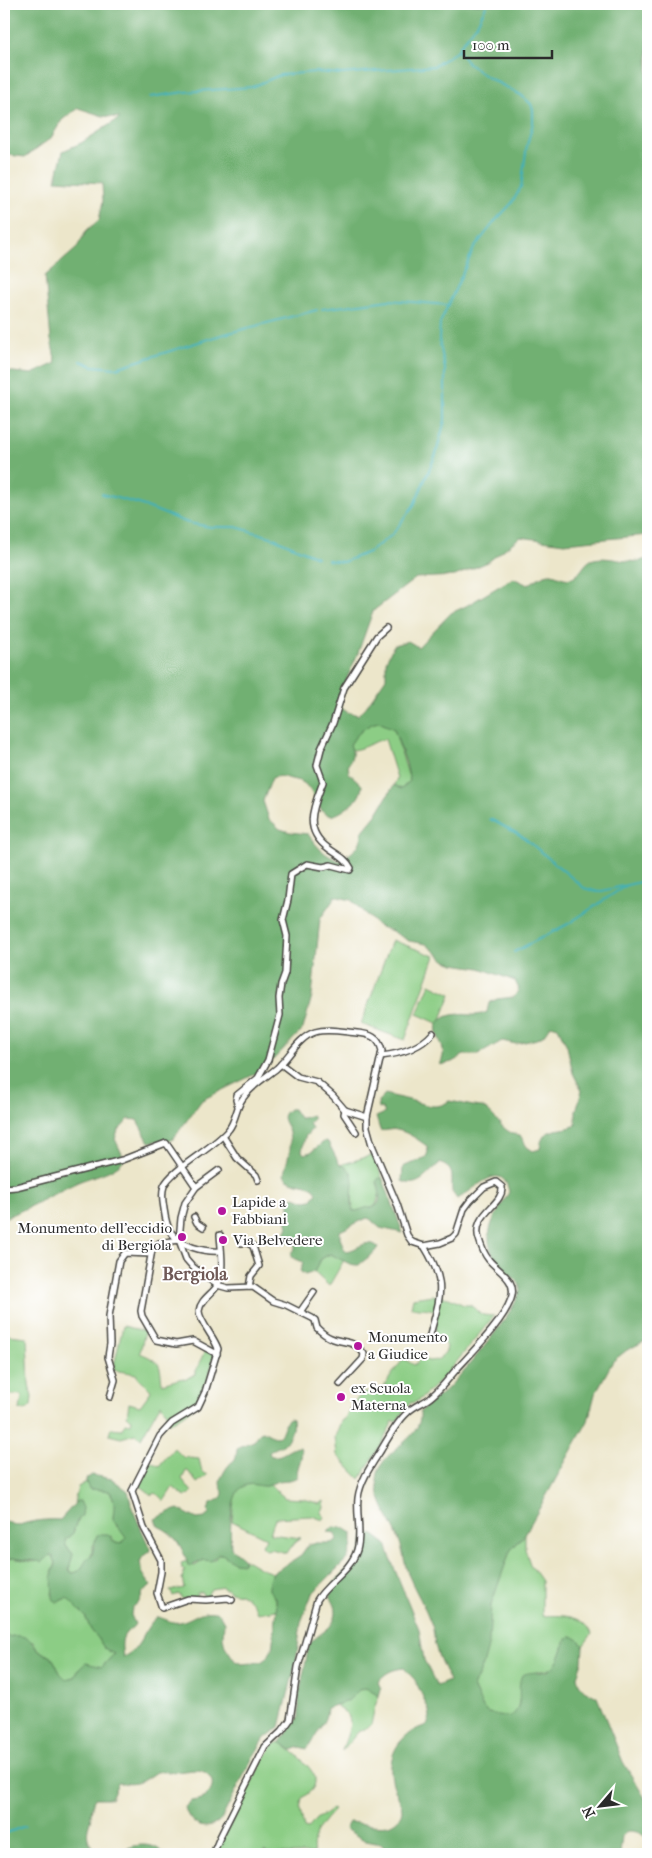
<svg xmlns="http://www.w3.org/2000/svg" width="652" height="1858" font-family="'IM FELL French Canon',serif">
	<style>
		.green { fill: #8ccd85; stroke: #5c7c58 }
		.forest { fill: #71b072; stroke: #4e6e4e; fill-rule: evenodd }
		.lines { fill: none; stroke-linecap: round; stroke-linejoin: round }
		.stream { stroke: #40b0b9; stroke-width: 2 }
		.street-casing { stroke: #484743; stroke-width: 8 }
		.street { stroke: #fff; stroke-width: 5 }
		.poi-dot { fill: #b5179e; stroke: #fff; stroke-width: 2 }
		.labels { text-anchor: middle; dominant-baseline: central; stroke-width: 4; stroke-linejoin: round; paint-order: stroke }
		.poi-label { font-size: 15px; fill: #2b2b2b; stroke: #fff; text-anchor: start }
		.quarter-label { font-size: 18px; font-weight: bold; fill: #6f5957; stroke: #fff }
	</style>
	<rect width="100%" height="100%" fill="#fff"/>
	<filter id="ink" filterUnits="userSpaceOnUse"><feTurbulence type="fractalNoise" baseFrequency=".02" numOctaves="2"/><feDisplacementMap in="SourceGraphic" scale="10" xChannelSelector="R" yChannelSelector="G"/><feConvolveMatrix kernelMatrix="1 2 1 2 8 2 1 2 1" color-interpolation-filters="sRGB"/></filter>
	<filter id="wash" filterUnits="userSpaceOnUse"><feTurbulence type="fractalNoise" baseFrequency=".0096" numOctaves="4" result="noise"/><feDisplacementMap in="SourceGraphic" scale="20" xChannelSelector="R" yChannelSelector="G"/><feGaussianBlur stdDeviation="1.12" result="paint"/><feColorMatrix in="noise" values="0 0 0 0 0 0 0 0 0 0 0 0 0 0 0 0 0 1.4 0 .05"/><feComposite in="paint" operator="in"/></filter>
	<g filter="url(#wash)">
		<rect width="100%" height="100%" fill="#ece6ca"/>
		<g class="green">
			<path d="M379,722l15,7 16,52 -9,8 -7,-4 3,-7 -12,-39c-12,2 -21,10 -33,11l-2,-5c5,-10 18,-22 29,-23z"/>
			<path d="M392,940l43,16 -30,84 -44,-16z"/>
			<path d="M430,984l21,10 -12,30 -22,-10z"/>
			<path d="M373,1155l10,24 -4,-1 -2,5 3,9 -4,13 -3,2 -16,4h-4l-2,-39 -11,-7z"/>
			<path d="M330,1254l14,6 -15,26 -15,-14 7,-13z"/>
			<path d="M432,1295l17,3 15,7h6l13,10 11,1 -49,60 -20,19 -9,7 -6,1 -14,19 -3,-1 -12,24 -21,34 -23,-24 -2,-18 6,-16 4,-3 11,-18 9,-9 4,2 8,1c11,-11 17,-25 27,-35l10,6 4,-3 3,-5 7,4 11,-1 7,-9 1,-5 -12,-12 2,-22c-7,-5 -18,-3 -26,-5l2,-9z"/>
			<path d="M123,1326l22,5 -5,22c21,9 20,10 22,31l21,-6 1,2 12,-6v-3l9,-21 10,5c-11,36 -11,50 -46,68l-2,-10 -6,-9 -3,4 -17,30 -6,-4 -14,4 -12,-3 2,-7 11,1 3,-6 6,1 1,-5 -5,-3 2,-13 11,3 11,-15c-4,-7 -12,-10 -15,-17l-23,-4z"/>
			<path d="M4,1331l5,4 18,2 2,47 3,13 -1,9 -4,4h-7l2,-15 -18,-1z"/>
			<path d="M174,1448l10,10 3,-2 2,2 10,1 3,13 6,3 -11,8 -9,-12h-2l-4,8 10,13 -7,5 -12,-10 -9,14 -8,-8 -4,2 -15,-12 12,-22 10,5z"/>
			<path d="M86,1482l4,7 14,1 6,2c5,7 6,17 3,24l4,11 6,5 3,6 -4,6 -7,-1 -4,-7 -18,9c1,9 -8,19 -15,27l-6,1 -3,-6 4,-13 -7,-8 -1,-6 8,-7 3,-10 6,-8 -5,-14 -3,2 4,-16z"/>
			<path d="M249,1484l21,1 15,13 19,1 16,5 4,-3v6l-3,6 4,4 -2,3 -11,-4 -37,2 -5,16 31,4 -7,5 -7,10 -16,-4 -5,1 -4,-4 4,-8 -34,-17c2,-15 -1,-32 17,-37z"/>
			<path d="M525,1534v15l5,15 12,17v35c19,-1 42,-2 50,18l-9,12 -4,-6 -13,-1c-6,17 -7,33 -29,32 -5,8 -12,16 -16,25 -5,10 0,13 -11,22l-22,-5 -5,-5 -10,-21 10,-22 8,-60 4,-13 15,-41z"/>
			<path d="M219,1554h3l22,9v-4l17,10 12,4c-8,14 4,23 4,37l-20,3c-5,-14 -12,-19 -27,-21l-2,-3h-4l-1,-2 -12,2 -3,5 2,4h-3l-4,-2 -1,-4 -5,1v4l-15,2 -3,-5 -6,2 -3,-5 14,-3 -2,-10 2,-1 -1,-5 2,-1 -3,-2 -1,-6 6,-2 1,4 7,1 9,-6h10z"/>
			<path d="M50,1555l3,1 3,7 -4,10 2,7 -2,14 5,8 10,-4 18,18 6,14 7,8 6,10 10,6 -12,13 -23,2 -4,8 -9,2 -6,-6 -8,-16c-9,-3 -14,-7 -19,-15l-29,-7v-73l8,-4 22,4z"/>
			<path d="M366,1688l13,8 -4,10 -4,19 -13,7 -16,19c2,-9 12,-28 6,-36 -4,-5 -9,-4 -12,-11l12,-3 11,-11z"/>
			<path d="M280,1742c9,6 35,27 35,37 1,9 -6,14 -13,19l-2,11 4,19 4,1 8,-10 16,-10 2,1c-12,13 -24,26 -20,44h-45l-5,-3v3h-49l47,-92 11,-17z"/>
		</g>
		<g class="forest">
			<path d="M4,4h644v531l-84,8 -44,-6 -32,25 -33,14 -39,2 -43,33 -15,42 -22,51 11,8 11,3 8,-8 20,-29v-17l8,-16 14,-4 10,6 33,-34 15,-7 47,-28 15,7c6,-4 16,-12 24,-11 8,2 14,7 22,3 9,-5 10,-16 20,-18 18,-4 38,8 54,-1v784h-5l-16,8 -14,11 -18,33 -7,27 -63,113 -15,17 -19,54 -2,37 -3,12 -3,11 -10,22 10,21 5,5 22,4c16,-11 5,-27 12,-42 9,-4 17,-2 25,-4 12,-4 15,-21 19,-32l6,-3 7,4 4,6 -1,16 -5,14 2,8 5,6 13,7 26,65 25,41v37c-6,-7 -11,-9 -20,-9l-6,5 -2,18h-183l-10,-4 -7,4h-30l-9,-10 -15,-3 -21,-12 4,-7c12,1 27,5 39,3 7,-2 14,-8 14,-16 -1,-8 -7,-18 -9,-25 -8,-29 7,-51 34,-59l3,-8 -1,-7 -14,-30 -11,-12c-11,1 -20,5 -26,14l3,7 -2,7 -13,-8 -7,2 -11,11 -21,7c0,14 -13,28 -20,41l-7,-2 -8,3 -12,-8 19,-25v-21l10,-51c9,-13 26,-15 27,-33 0,-10 -7,-12 -6,-23 15,-23 31,-23 34,-55l10,1 12,9 7,21 26,64 5,31 13,26 12,-5c-4,-12 -11,-23 -14,-36 -1,-7 -1,-15 -4,-22 -6,-17 -16,-32 -23,-49 -4,-12 -5,-25 -10,-37 -7,-17 -21,-37 -21,-57 1,-32 46,-37 43,-68 8,-9 19,-15 28,-24 16,-16 69,-78 72,-98 1,-10 -10,-14 -16,-19 -7,-7 -15,-21 -15,-30 -1,-20 12,-33 20,-49 -7,-35 -36,0 -52,7l-5,-7c-1,-15 4,-22 -12,-29 -11,8 -21,27 -38,18l1,-14 23,-10 2,-5 -1,-6c-9,-6 -19,-14 -30,-16 -6,-2 -11,2 -17,0l-4,-13 9,-4 -3,-5 -3,1 -1,-8 7,-7c8,3 13,3 20,5 16,3 29,13 44,2 10,1 23,6 33,6 16,9 20,27 38,28l7,12 6,4 7,-2c2,-25 21,-16 36,-24v-14l6,-20 -9,-18 -6,-27 -9,-19 -7,-2 -8,11 -6,3 -21,5 -14,-3 -24,14h-14l-12,7 -12,3c2,-5 4,-10 3,-15 -1,-11 -17,-25 5,-34 14,-5 25,3 39,-4l2,-9 8,-4 17,-2 5,-8 -4,-8 -35,-13 -26,-4 -8,-3 -20,-17 -17,-3 -17,-10 -14,-5 -27,-26 -17,-4v3l-14,20 -8,77 -9,33 -40,41 -61,30 -29,39 -7,3 -9,-1 -8,1 -12,-22 -8,-1 -11,12 -3,8 7,15 1,7c-11,12 -31,15 -45,21 -26,12 -48,26 -74,36v-847l28,3 24,-11 -5,-23 -6,-64 31,-27 11,-19 12,-10 4,-19 -1,-18 -46,-3 7,-29 18,-8 39,-25 -17,-2 -25,-8 -16,12 -11,18 -26,19 -16,-2 -5,-2zM379,722l15,7 12,34 4,18 -9,8 -7,-4 -18,30 -14,17c0,15 -11,21 -22,29 -15,-5 -23,-14 -32,-27l-18,-2 -10,-3 -11,-10 -6,-18 9,-23c8,-3 11,-1 19,1 4,1 11,2 14,5 16,16 14,46 43,23 9,-7 13,-11 14,-22l-13,-12 -1,-8c4,-7 6,-12 2,-20 5,-10 18,-22 29,-23z"/>
			<path d="M289,1109h4l6,9h3l10,-3 2,3 -5,5 3,6 -7,8 -3,14 2,3 7,-2 14,-11 3,1 12,23c22,4 8,31 13,46 5,0 7,-1 12,-3 3,-1 6,0 9,-1 10,-5 4,-20 3,-27l2,-2 4,1 20,54 -23,-5 -10,-9 -3,-1 -27,13v7l5,13c12,0 21,-14 33,-4 -5,9 -12,11 -19,18 -10,1 -19,-7 -29,-11l-9,5 -7,13 -9,3 -5,-4 3,-9 -12,-5v-4l4,-5v-4l-3,-2 -6,1 -3,-6 5,-10 -2,-10 3,-7v-11l6,-2 10,4 7,-1 5,-8c-7,-12 -26,-5 -33,-17 3,-18 9,-24 5,-42 -2,-11 -12,-15 0,-24z"/>
			<path d="M289,1418l3,1c2,9 -2,19 -9,26 -5,3 -10,3 -14,8l2,3c12,2 18,-9 29,-9 5,10 -4,19 -3,30 -6,4 -12,3 -19,4 -4,1 -7,4 -11,5 -8,1 -15,-4 -23,0 -15,6 -14,48 -13,62l13,11v4l-10,-1 -12,-8h-3l-8,7 -7,-1 -13,6 -3,-1c-5,-17 -13,-32 -30,-39l-3,-7 17,-8 6,-2 19,10 8,-1 4,-5 -1,-3 3,-7c23,-9 5,-14 10,-25 2,-4 5,-10 8,-13 2,-3 5,-4 6,-6 2,-3 1,-8 3,-12l16,-6 6,-9 3,-1c23,14 15,0 26,-13z"/>
			<path d="M92,1475l20,4 16,12 4,17 18,41 -1,3 -6,4 -3,6 3,12 8,11 -8,7 -3,9 -8,7 -1,7 4,9c-3,5 -6,5 -9,9 -6,6 -4,16 -3,24 21,-10 18,-27 34,-40 8,1 15,7 23,5 16,-4 20,-14 39,-9l5,9 -1,15 2,9 10,15 7,3 19,-2 7,-5 4,-8 5,-39 -1,-11 -7,-9v-10l4,-7 28,-18 8,-11 4,-1h18l6,-3 -2,-7 -7,-1 5,-5 11,1 8,5v13l-5,13 -35,35 -11,28 -5,40 -16,65 -15,11 -12,19 -31,61c-13,16 -33,9 -37,-11l6,-6c28,-2 27,-30 5,-31 -8,0 -16,2 -23,2 -6,0 -10,-1 -16,0 -4,1 -6,4 -10,6 -10,7 -17,6 -29,5l-7,15h-16c-5,9 -3,18 -6,27 -6,18 6,29 25,29 4,0 10,-5 14,-6 12,-5 28,-4 36,6h-160v-219l3,2c30,-6 21,13 45,20l8,16 6,6 9,-2 4,-8 7,-6 16,4 12,-13 -10,-6 -6,-10 -7,-8 -6,-14 -18,-18 -10,4 -3,-1c-2,-5 -2,-26 -1,-30 1,-3 3,-5 3,-8l-3,-7 -3,-1 -7,7 -31,-4 -8,4v-41l14,5c9,-5 31,-7 42,-6l17,-19h3l3,7 -1,7 -6,8 -3,10 -8,7 1,6 7,8 -4,16 3,3c12,0 11,-14 20,-18l4,-18 5,-3h7l7,9 7,1 4,-6 -13,-18c0,-10 4,-18 -3,-28l-6,-2 -15,-1 -3,-7v-3z"/>
		</g>
		<g class="lines">
			<g class="stream">
				<path d="M150,97l35,-5 67,-5 28,-12 35,-3 27,2 92,-8 25,-16v-3l18,-23 10,-20"/>
				<path d="M322,309l67,-9 59,5"/>
				<path d="M81,361l12,5 23,2 105,-33 96,-25"/>
				<path d="M102,494l37,10 49,19 23,4h25l35,10 46,20"/>
				<path d="M328,560l15,2 26,-10 23,-17 22,-30 22,-51 9,-34v-51l-6,-30 1,-16 34,-75 22,-28 16,-17 9,-16 6,-42 6,-22v-13l-2,-6 -10,-9 -36,-19 -17,-13 -9,-11v-2"/>
				<path d="M490,819l32,17 62,52 14,4 50,-12"/>
				<path d="M514,952l54,-28 57,-38"/>
				<path d="M4,1834l21,-8"/>
			</g>
		</g>
	</g>
	<g filter="url(#ink)">
		<g class="lines">
			<defs>
				<g id="street">
					<path d="M381,1056c18,-2 39,-8 52,-23"/>
					<path d="M281,1064l17,13 19,5 16,14 12,14 22,7"/>
					<path d="M238,1106l-2,-6 1,-5 21,-17 10,-18 12,-45 -1,-17 2,-14 4,-11 2,-37 -4,-16 5,-20 3,-26 16,-10 16,3 8,-2 19,5 1,-2c-5,-10 -14,-13 -23,-20 -26,-19 -14,-42 -5,-66l-6,-17 4,-16 12,-26 11,-35 33,-52 9,-8"/>
					<path d="M345,1110l-1,4 12,18"/>
					<path d="M223,1136l14,22 19,17 2,5"/>
					<path d="M219,1170l-23,17 -11,16 -4,15 -2,22 7,19 7,8 24,18 11,3 25,-1 20,14 13,4 26,13 3,2 2,8c4,4 9,8 14,10 13,6 23,1 33,16l-1,5 -23,25"/>
					<path d="M4,1188l12,-1 106,-27 44,-17 30,44"/>
					<path d="M194,1217l3,6 6,4"/>
					<path d="M220,1235c1,16 5,36 -3,51 -5,8 -17,14 -18,25 0,10 16,27 19,38l-13,43 -7,15 -26,16 -12,13 -28,55 12,37 17,32v12l-4,21 5,15 26,-9 18,1 22,-2 4,2"/>
					<path d="M179,1240l-20,3 -7,7 -11,61 1,5 14,24 20,4 17,-3 24,13"/>
					<path d="M242,1243l4,-1 7,4 6,20 -8,10 -2,11"/>
					<path d="M424,1246c25,40 15,52 5,93"/>
					<path d="M300,1312l14,-20"/>
					<path d="M110,1397l5,-17 -7,-23 2,-13 -1,-28 10,-55 6,-8 26,1"/>
					<path d="M213,1854l7,-17 45,-90 17,-16 8,-11 8,-53 19,-67c11,-18 33,-28 40,-50 5,-17 -1,-35 1,-52 2,-17 14,-34 23,-48 7,-12 16,-28 26,-37 7,-8 18,-10 25,-17 9,-7 16,-17 23,-25 17,-19 48,-49 56,-72 7,-19 -12,-27 -22,-39 -5,-6 -8,-14 -10,-21 -8,-25 25,-34 23,-52l-6,-5 -12,5 -14,14 -6,8 -8,25 -4,4 -12,5 -16,3 -12,-4 -5,-7 -10,-31 -25,-59 -5,-18v-10l15,-66c-3,-14 -12,-17 -25,-18 -13,-1 -29,-5 -42,-1 -16,5 -26,25 -38,36 -12,10 -25,17 -34,30 -7,9 -7,22 -14,31 -13,18 -58,40 -65,57 -3,8 -1,16 0,23 1,7 2,15 6,22 11,16 33,21 51,20"/>
				</g>
			</defs>
			<use href="#street" class="street-casing"/>
			<use href="#street" class="street"/>
		</g>
	</g>
	<g class="poi-dot">
		<circle cx="222" cy="1211" r="5"/>
		<circle cx="182" cy="1237" r="5"/>
		<circle cx="223" cy="1240" r="5"/>
		<circle cx="358" cy="1346" r="5"/>
		<circle cx="341" cy="1397" r="5"/>
	</g>
	<g class="labels">
		<g class="poi-label">
			<text x="232" y="1202">Lapide a<tspan x="232" dy="17">Fabbiani</tspan></text>
			<text x="172" y="1228" text-anchor="end">Monumento dell'eccidio<tspan x="172" dy="17">di Bergiola</tspan></text>
			<text x="233" y="1240">Via Belvedere</text>
			<text x="368" y="1337">Monumento<tspan x="368" dy="17">a Giudice</tspan></text>
			<text x="351" y="1388">ex Scuola<tspan x="351" dy="17">Materna</tspan></text>
		</g>
		<g class="quarter-label">
			<text x="195" y="1274">Bergiola</text>
		</g>
	</g>
	<rect width="652" height="1858" fill="none" stroke="#fff" stroke-width="20"/>
	<g transform="translate(600 1806) rotate(242)" stroke="#ffffff" stroke-width="4" paint-order="stroke">
	<path d="M0-4L9 19L0 12L-9 19Z" fill="#2b2b2b"/>
	<text y="-8" font-size="14" font-weight="bold" text-anchor="middle" fill="#2b2b2b">N</text>
	</g>
	<path d="M464 50v8h88v-8" fill="none" stroke="#2b2b2b" stroke-width="2.5"/>
	<text x="472" y="50" font-size="15" fill="#2b2b2b" stroke="#ffffff" stroke-width="4" paint-order="stroke">100 m</text>
</svg>
